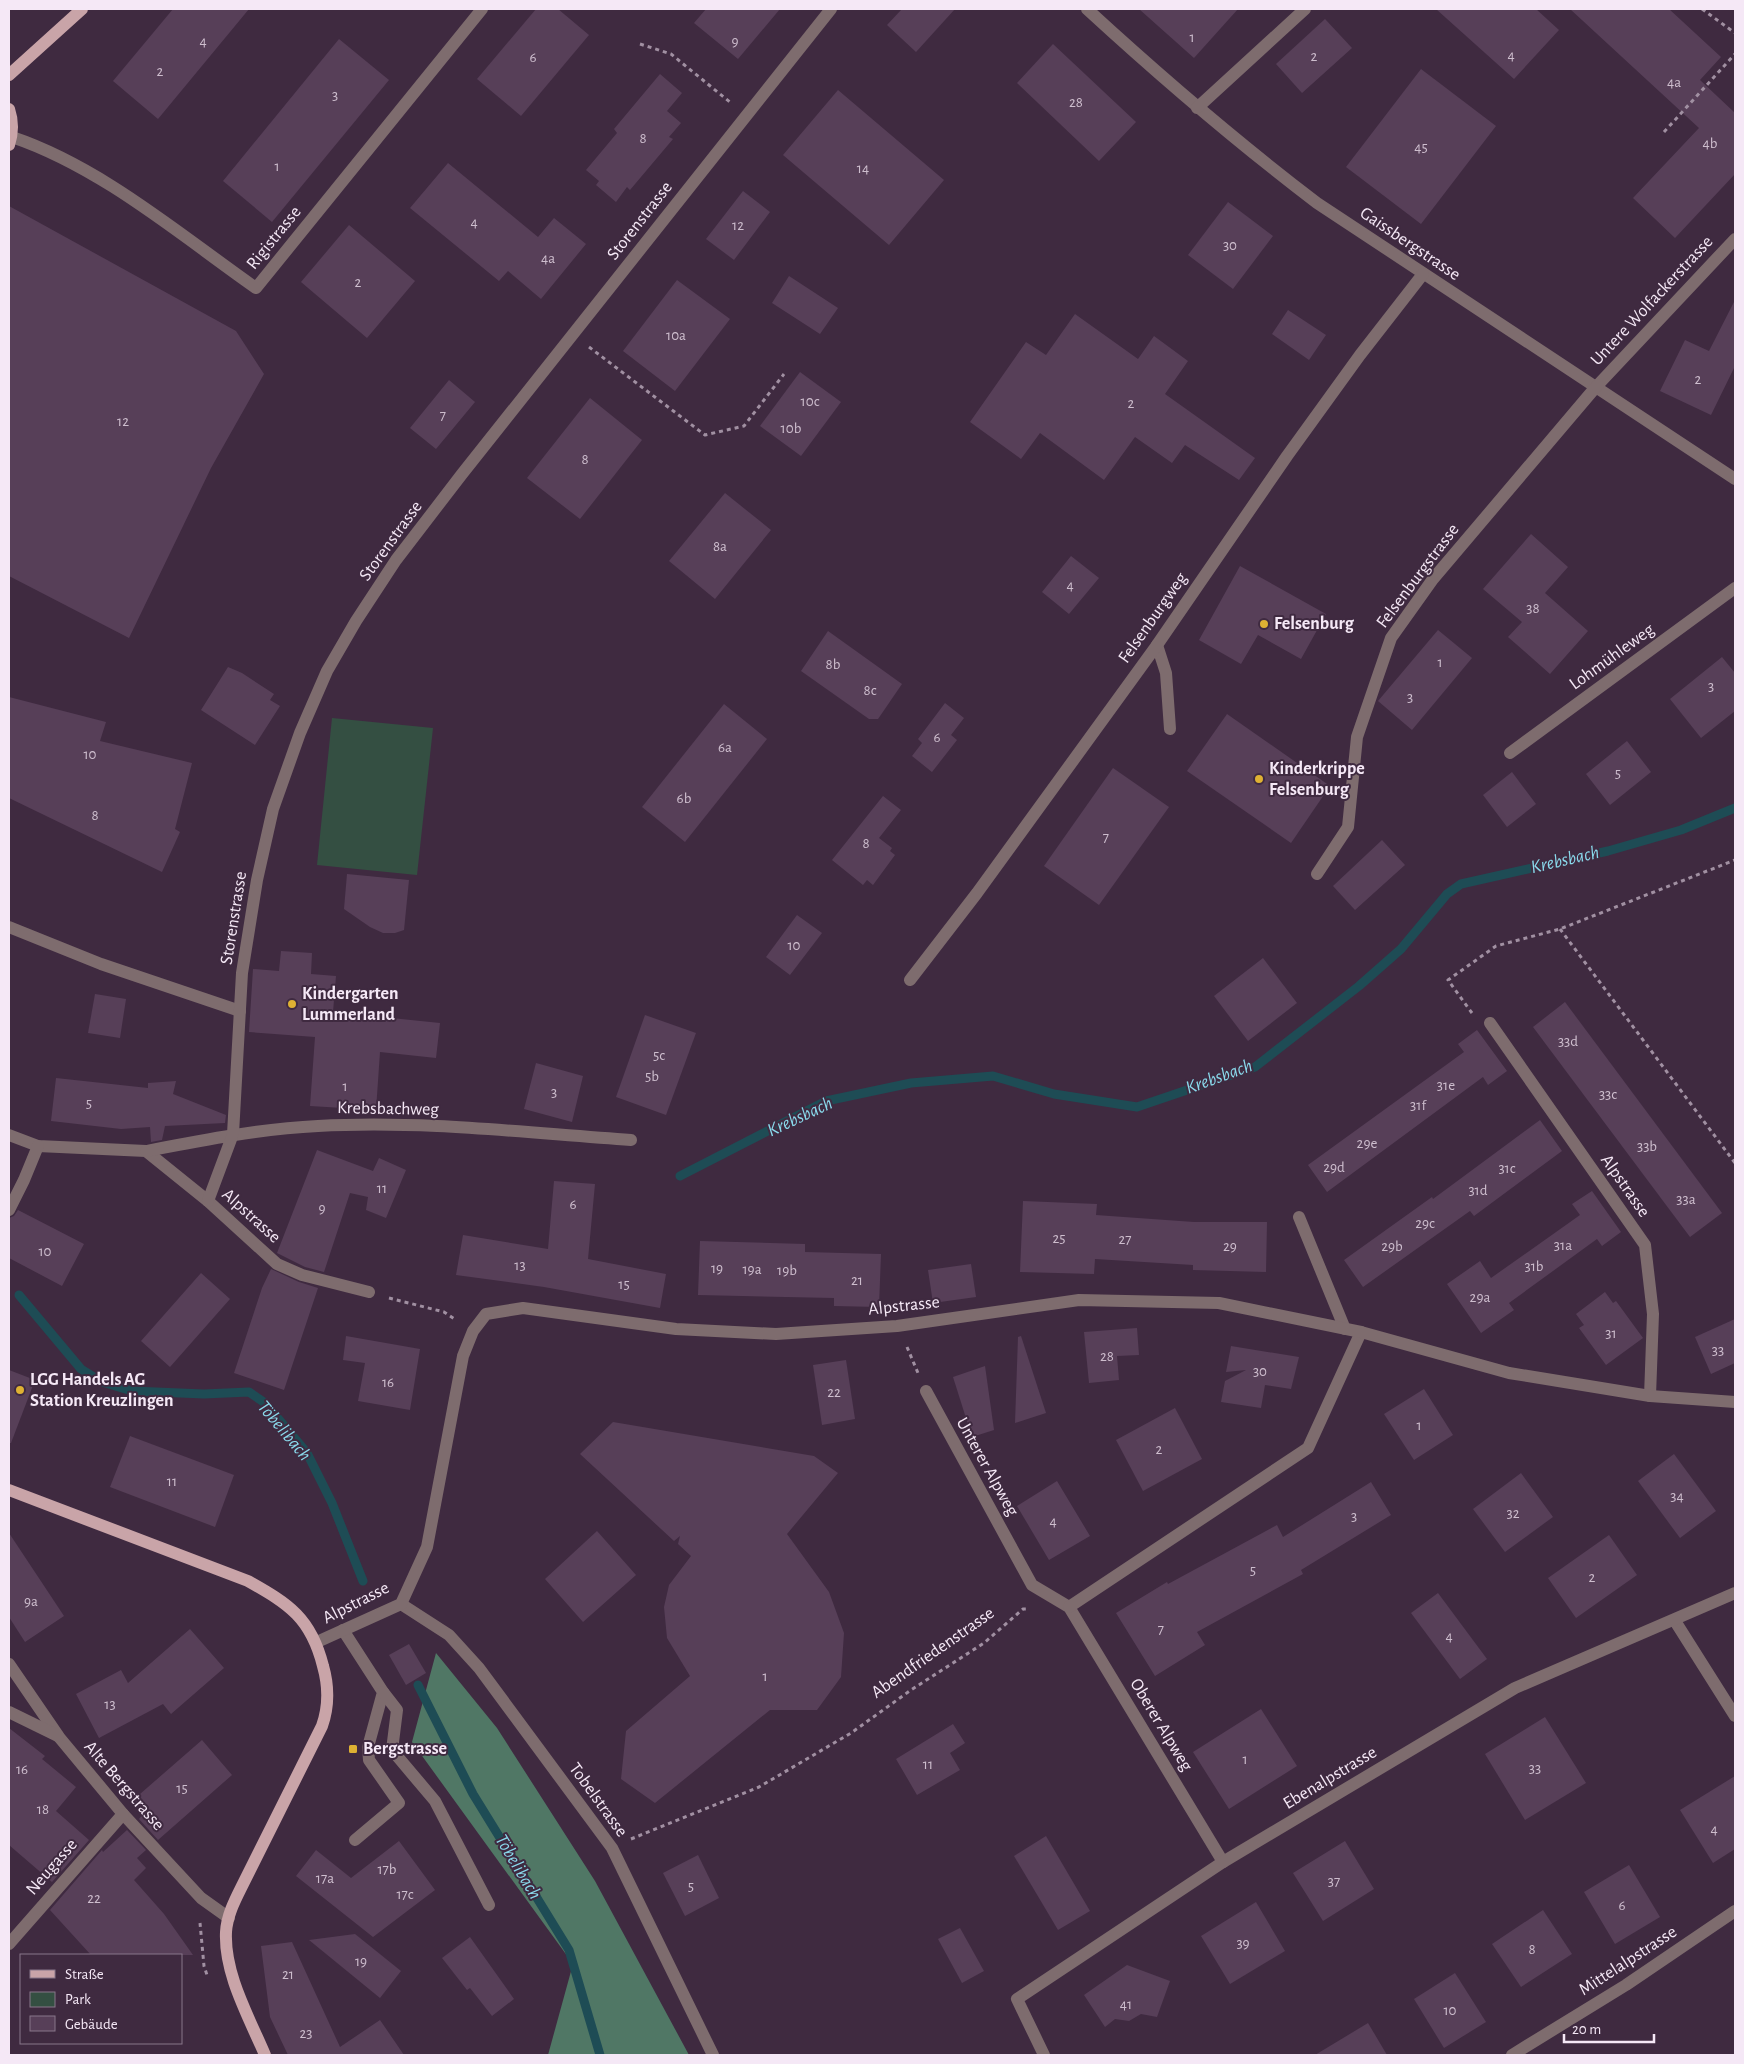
<svg xmlns="http://www.w3.org/2000/svg" width="1744" height="2064" font-family="'Alegreya Sans',sans-serif">
	<style>
		.green { fill: #344f42 }
		.forest { fill: #507765 }
		.lines { fill: none; stroke-linecap: round; stroke-linejoin: round }
		.stream { stroke: #1e4c55; stroke-width: 9 }
		.building { fill: #573f58 }
		.path { stroke: #a190a2; stroke-width: 3; stroke-dasharray: 4 4; stroke-linecap: butt }
		.minor { stroke: #7e6c6e; stroke-width: 12 }
		.major { stroke: #c9a4a8; stroke-width: 12 }
		.poi-dot { fill: #deb133; stroke: #3f2a40; stroke-width: 2 }
		.labels { text-anchor: middle; dominant-baseline: central; stroke-width: 4; stroke-linejoin: round; paint-order: stroke }
		.number-label { font-size: 15px; fill: #cebece }
		.street-label { font-size: 18px; fill: #f5e8f6; stroke: #3f2a40 }
		.poi-label { font-size: 18px; font-weight: bold; fill: #f5e8f6; stroke: #3f2a40; text-anchor: start }
		.water-label { font-size: 19px; font-style: italic; fill: #8adaec; stroke: #3f2a40 }
	</style>
	<rect width="100%" height="100%" fill="#3f2a40"/>
	<path class="green" d="M332,718l101,10 -16,147 -100,-10z"/>
	<path class="forest" d="M436,1653l61,75 98,153 94,174h-141l25,-91 -161,-222z"/>
	<g class="lines">
		<g class="stream">
			<path d="M680,1176l146,-75 85,-18 82,-7 61,18 83,13 118,-40 104,-81 42,-37 46,-55 14,-10 147,-33 73,-21 54,-22"/>
			<path d="M19,1295l62,74 21,13 30,9 72,3 45,-2 16,11 42,50 25,50 31,78"/>
			<path d="M418,1685l55,109 96,156 31,105"/>
		</g>
	</g>
	<g class="building">
		<path d="M173,9h76l-91,110 -45,-38z"/>
		<path d="M536,9h22l31,26 -68,81 -44,-37z"/>
		<path d="M706,9h74l-42,50 -44,-36z"/>
		<path d="M902,9h53l-39,43 -29,-27z"/>
		<path d="M1139,9h99l-44,49z"/>
		<path d="M1436,9h100l23,21 -45,49z"/>
		<path d="M1570,9h99l52,48 -21,23 35,33v61l-60,64 -42,-40 66,-70z"/>
		<path d="M1325,19l27,29 -50,45 -26,-29z"/>
		<path d="M339,39l50,41 -117,142 -49,-41z"/>
		<path d="M1053,44l83,78 -37,39 -82,-78z"/>
		<path d="M1421,69l75,57 -75,98 -75,-57z"/>
		<path d="M660,74l22,19 -15,18 14,12 -12,14 4,2 -43,51 -3,-3 -11,15 -20,-17 3,-4 -13,-11 31,-37 -3,-4z"/>
		<path d="M838,90l106,90 -55,65 -106,-90z"/>
		<path d="M448,163l90,74 16,-19 32,26 -45,55 -33,-28 -9,10 -89,-73z"/>
		<path d="M743,191l27,21 -36,48 -28,-21z"/>
		<path d="M1228,202l45,34 -40,53 -45,-34z"/>
		<path d="M9,206l227,125 28,43 -53,94 -82,170 -120,-62z"/>
		<path d="M349,225l66,56 -48,57 -66,-56z"/>
		<path d="M789,276l49,32 -18,26 -48,-31z"/>
		<path d="M677,280l53,39 -55,72 -52,-40z"/>
		<path d="M1735,300v66l-24,49 -51,-24 25,-51 24,11z"/>
		<path d="M1288,310l38,25 -17,25 -37,-26z"/>
		<path d="M1075,314l63,45 16,-23 34,25 -23,33 90,64 -16,22 -54,-35 -13,18 -37,-26 -31,43 -64,-47 -19,26 -51,-37 56,-80 20,13z"/>
		<path d="M800,372l41,30 -40,54 -41,-30z"/>
		<path d="M449,380l26,22 -39,47 -26,-21z"/>
		<path d="M590,398l52,42 -62,79 -53,-41z"/>
		<path d="M725,493l46,37 -56,69 -46,-38z"/>
		<path d="M1531,534l37,33 -23,26 43,38 -38,43 -42,-37 14,-15 -39,-33z"/>
		<path d="M1071,556l28,22 -30,36 -27,-22z"/>
		<path d="M1240,566l86,48 -25,45 -43,-24 -17,29 -42,-24z"/>
		<path d="M1438,630l34,28 -60,72 -34,-29z"/>
		<path d="M828,631l74,53 -24,35h-9l-68,-48z"/>
		<path d="M1722,657l13,16v38l-34,27 -31,-39z"/>
		<path d="M228,667l14,6 32,21 -4,6 10,6 -25,39 -54,-35z"/>
		<path d="M9,697l97,25 -6,19 92,22 -17,66 5,3 -18,40 -153,-74z"/>
		<path d="M945,703l19,15 -13,17 6,5 -25,32 -20,-16 10,-13 -4,-4z"/>
		<path d="M724,704l43,35 -82,103 -43,-35z"/>
		<path d="M1227,714l103,72 -39,57 -104,-72z"/>
		<path d="M1627,741l24,31 -41,33 -24,-31z"/>
		<path d="M1113,768l56,39 -70,98 -55,-39z"/>
		<path d="M1512,772l24,32 -29,23 -24,-32z"/>
		<path d="M883,796l18,14 -22,28 13,10 -2,3 5,4 -22,30 -6,-5 -4,5 -31,-25z"/>
		<path d="M1382,840l23,25 -50,45 -22,-24z"/>
		<path d="M347,874l62,6 -5,50 -9,3h-12l-13,-6 -26,-18z"/>
		<path d="M797,915l25,18 -32,42 -24,-18z"/>
		<path d="M281,951l31,2 -1,21 25,2 -3,36 107,11 -4,35 -56,-6 -4,58 -66,-4 5,-69 -66,-5 4,-63 26,2z"/>
		<path d="M1263,958l34,45 -49,38 -34,-45z"/>
		<path d="M95,994l31,5 -6,39 -32,-5z"/>
		<path d="M1565,1002l157,211 -32,24 -157,-210z"/>
		<path d="M645,1015l51,18 -30,82 -50,-18z"/>
		<path d="M1477,1030l30,41 -19,14 -5,-8 -156,115 -19,-27 156,-113 -6,-8z"/>
		<path d="M536,1063l47,13 -11,46 -48,-13z"/>
		<path d="M56,1078l92,10v-5l28,-2 -3,13 53,21 -1,8 -60,3 -3,14 -11,2 -1,-15 -29,2 -70,-8z"/>
		<path d="M1540,1120l22,31 -88,65 -4,-5 -107,76 -19,-27 88,-63 1,2z"/>
		<path d="M317,1150l56,21 6,-13 27,12 -20,48 -20,-8 2,-13 -18,-4 -26,79 -19,-5 -28,-14z"/>
		<path d="M554,1181l41,3 -7,75 78,15 -6,34 -116,-21 -88,-12 7,-40 85,14z"/>
		<path d="M1592,1191l29,41 -19,14 -5,-7 -88,64 5,7 -33,23 -34,-49 33,-23 11,17 89,-63 -8,-11z"/>
		<path d="M1023,1201l74,3 -1,11 98,7h73l-1,50 -73,-2v-5l-98,-6 -1,15 -74,-2z"/>
		<path d="M18,1210l66,34 -22,42 -53,-28v-40l5,-2z"/>
		<path d="M700,1241l105,3v8l76,2 -2,53 -45,-1v-8l-136,-3z"/>
		<path d="M971,1264l5,33 -43,6 -5,-33z"/>
		<path d="M271,1269l28,13 19,6 -34,102 -50,-17 28,-85z"/>
		<path d="M201,1273l29,26 -60,68 -29,-26z"/>
		<path d="M1605,1292l8,11 3,-2 27,37 -37,27 -27,-37 5,-3 -8,-11z"/>
		<path d="M1735,1319v44l-24,11 -16,-37z"/>
		<path d="M1137,1328l2,27 -22,1 2,24 -30,3 -5,-51z"/>
		<path d="M346,1336l74,13 -10,61 -52,-9 7,-38 -22,-3z"/>
		<path d="M1021,1336l25,77 -31,10 3,-86z"/>
		<path d="M1231,1346l68,11 -8,32 -26,-4 -4,23 -40,-6 4,-21 21,-11 -20,2z"/>
		<path d="M846,1360l9,59 -33,6 -9,-60z"/>
		<path d="M985,1366l9,64 -22,7 -19,-60z"/>
		<path d="M9,1370l26,10 -24,63h-2z"/>
		<path d="M1424,1389l29,46 -39,25 -30,-46z"/>
		<path d="M1175,1408l27,51 -59,32 -27,-51z"/>
		<path d="M613,1422l201,34 24,17 -51,61 42,58 15,41 -3,44 -24,33h-47l-115,93 -34,-24 5,-48 64,-55 -23,-38 -3,-31 5,-22 22,-29 -13,-12 2,-8 -6,5 -94,-87z"/>
		<path d="M130,1436l104,39 -19,52 -105,-40z"/>
		<path d="M1674,1454l42,57 -36,27 -42,-57z"/>
		<path d="M1521,1473l32,44 -48,35 -32,-43z"/>
		<path d="M1057,1481l33,55 -41,24 -32,-54z"/>
		<path d="M1371,1482l20,33 -90,55 2,4 -106,58 8,13 -50,31 -39,-63 51,-31 1,2 109,-59 6,12z"/>
		<path d="M597,1531l39,44 -53,47 -38,-43z"/>
		<path d="M9,1533l55,83 -39,26 -16,-25z"/>
		<path d="M1609,1535l28,40 -61,43 -28,-40z"/>
		<path d="M1438,1593l49,66 -27,20 -49,-66z"/>
		<path d="M190,1629l34,39 -53,46 -8,-10 -64,34 -23,-44 45,-24 7,13z"/>
		<path d="M409,1644l17,29 -20,12 -17,-30z"/>
		<path d="M1261,1709l36,57 -68,43 -36,-57z"/>
		<path d="M1545,1717l41,66 -61,37 -40,-66z"/>
		<path d="M953,1724l12,19 -15,10 10,17 -43,25 -21,-36z"/>
		<path d="M9,1728l36,28 -3,3 34,28 -20,24 33,29 -37,42 -43,-37z"/>
		<path d="M202,1740l30,35 -74,65 -19,-21 4,-5 -11,-13z"/>
		<path d="M1735,1776v73l-22,14 -33,-53z"/>
		<path d="M127,1830l19,20 -9,8 9,10 -12,12 30,34 29,41h-102l-41,-45 52,-60 1,2z"/>
		<path d="M1046,1836l44,75 -32,19 -44,-74z"/>
		<path d="M399,1841l36,49 -62,47 -77,-61 20,-26 35,28z"/>
		<path d="M1345,1841l29,48 -51,32 -30,-48z"/>
		<path d="M698,1855l21,43 -34,18 -22,-43z"/>
		<path d="M1629,1865l31,52 -45,27 -31,-52z"/>
		<path d="M1256,1902l29,49 -55,33 -29,-48z"/>
		<path d="M1543,1910l29,44 -51,33 -29,-43z"/>
		<path d="M960,1928l24,43 -22,12 -24,-44z"/>
		<path d="M355,1934l46,37 -21,27 -71,-58z"/>
		<path d="M470,1937l44,62 -22,17 -22,-28 -3,2 -25,-32z"/>
		<path d="M292,1942l48,105 40,-27 24,35h-116l-18,-38 -9,-71z"/>
		<path d="M1127,1965l43,16 -13,36 -16,-3 -12,7 -14,-2 -10,8 -21,-32z"/>
		<path d="M1455,1973l31,49 -42,26 -30,-49z"/>
		<path d="M1368,2023l19,32h-72z"/>
	</g>
	<g class="lines">
		<g class="path">
			<path d="M1702,9l33,24"/>
			<path d="M640,44l31,10 60,49"/>
			<path d="M1664,132l71,-78"/>
			<path d="M589,347l116,88 39,-9 40,-52"/>
			<path d="M1560,929l175,234"/>
			<path d="M1472,1013l-24,-33 48,-34 64,-17 175,-69"/>
			<path d="M389,1298l55,14 12,8"/>
			<path d="M907,1347l11,26"/>
			<path d="M631,1839l128,-52 92,-54 60,-43 73,-47 39,-34h4"/>
			<path d="M200,1923l4,43 4,12"/>
		</g>
		<g class="minor">
			<path d="M1087,9c74,68 150,133 230,194l418,276"/>
			<path d="M1197,108l108,-99"/>
			<path d="M12,137c89,30 167,97 244,151l226,-279"/>
			<path d="M1157,645l9,28 4,56"/>
			<path d="M1510,753l225,-165"/>
			<path d="M1317,874l31,-47 9,-90 34,-99 42,-59 162,-191 140,-149"/>
			<path d="M9,927l92,37 139,47"/>
			<path d="M910,980l67,-87 180,-248 130,-189 73,-101 63,-81"/>
			<path d="M1490,1023l155,222 8,69 -3,82"/>
			<path d="M9,1135l29,11 108,5 62,50 69,63 25,11 67,17"/>
			<path d="M146,1151c57,-11 113,-22 172,-25 104,-6 209,7 313,14"/>
			<path d="M208,1201l25,-67 9,-161 15,-93 16,-71 27,-76 27,-62 29,-50 40,-61 66,-86 369,-465"/>
			<path d="M9,1210l15,-30 14,-34"/>
			<path d="M1299,1217l46,112"/>
			<path d="M926,1391l106,194 37,22 154,255"/>
			<path d="M401,1604l48,31 30,33 133,180 101,207"/>
			<path d="M1069,1607l239,-159 53,-116"/>
			<path d="M1675,1621l60,95"/>
			<path d="M343,1630l40,62 -15,55 1,13 30,43 -44,37"/>
			<path d="M317,1642l84,-38 26,-57 36,-191 10,-25 13,-17 37,-6 153,21 100,5 121,-8 182,-26 140,3 142,29 148,41 141,23 85,6"/>
			<path d="M9,1664l50,73 64,77 78,84 28,20"/>
			<path d="M383,1692l14,18 -5,40 43,51 54,104"/>
			<path d="M9,1712l49,24"/>
			<path d="M9,1944l114,-130"/>
			<path d="M1044,2055l-27,-56 206,-137 292,-174 220,-95"/>
			<path d="M1512,2055l114,-70 109,-74"/>
		</g>
		<g class="major">
			<path d="M9,75l73,-66"/>
			<path d="M9,109c4,12 4,24 0,36"/>
			<path d="M9,1490l239,91c41,23 63,37 75,85 6,21 6,40 -1,60l-81,162c-7,14 -14,28 -15,44 -2,42 23,85 39,123"/>
		</g>
	</g>
	<g class="poi-dot">
		<circle cx="1264" cy="624" r="5"/>
		<circle cx="1259" cy="779" r="5"/>
		<circle cx="292" cy="1004" r="5"/>
		<circle cx="20" cy="1390" r="5"/>
		<rect x="348" y="1744" width="10" height="10" rx="2.5"/>
	</g>
	<g class="labels">
		<g class="number-label">
			<text x="1192" y="37">1</text>
			<text x="203" y="41">4</text>
			<text x="735" y="41">9</text>
			<text x="1511" y="55">4</text>
			<text x="1314" y="56">2</text>
			<text x="533" y="57">6</text>
			<text x="160" y="71">2</text>
			<text x="1674" y="82">4a</text>
			<text x="335" y="95">3</text>
			<text x="1076" y="102">28</text>
			<text x="643" y="138">8</text>
			<text x="1710" y="143">4b</text>
			<text x="1421" y="147">45</text>
			<text x="277" y="166">1</text>
			<text x="863" y="168">14</text>
			<text x="474" y="222">4</text>
			<text x="738" y="225">12</text>
			<text x="1230" y="245">30</text>
			<text x="548" y="258">4a</text>
			<text x="358" y="282">2</text>
			<text x="676" y="335">10a</text>
			<text x="1698" y="379">2</text>
			<text x="810" y="401">10c</text>
			<text x="1131" y="403">2</text>
			<text x="443" y="415">7</text>
			<text x="123" y="421">12</text>
			<text x="791" y="428">10b</text>
			<text x="585" y="459">8</text>
			<text x="720" y="546">8a</text>
			<text x="1070" y="585">4</text>
			<text x="1533" y="608">38</text>
			<text x="1440" y="662">1</text>
			<text x="833" y="664">8b</text>
			<text x="1711" y="686">3</text>
			<text x="870" y="690">8c</text>
			<text x="1410" y="697">3</text>
			<text x="937" y="737">6</text>
			<text x="725" y="747">6a</text>
			<text x="90" y="754">10</text>
			<text x="1618" y="773">5</text>
			<text x="684" y="798">6b</text>
			<text x="95" y="815">8</text>
			<text x="1106" y="837">7</text>
			<text x="866" y="843">8</text>
			<text x="794" y="945">10</text>
			<text x="1568" y="1041">33d</text>
			<text x="659" y="1055">5c</text>
			<text x="652" y="1076">5b</text>
			<text x="1446" y="1085">31e</text>
			<text x="345" y="1086">1</text>
			<text x="554" y="1092">3</text>
			<text x="1608" y="1094">33c</text>
			<text x="89" y="1103">5</text>
			<text x="1418" y="1105">31f</text>
			<text x="1367" y="1143">29e</text>
			<text x="1647" y="1146">33b</text>
			<text x="1334" y="1167">29d</text>
			<text x="1507" y="1168">31c</text>
			<text x="382" y="1188">11</text>
			<text x="1478" y="1190">31d</text>
			<text x="1686" y="1199">33a</text>
			<text x="573" y="1204">6</text>
			<text x="322" y="1208">9</text>
			<text x="1425" y="1223">29c</text>
			<text x="1059" y="1238">25</text>
			<text x="1125" y="1239">27</text>
			<text x="1563" y="1245">31a</text>
			<text x="1230" y="1246">29</text>
			<text x="1392" y="1246">29b</text>
			<text x="45" y="1251">10</text>
			<text x="520" y="1265">13</text>
			<text x="1534" y="1266">31b</text>
			<text x="717" y="1268">19</text>
			<text x="752" y="1269">19a</text>
			<text x="787" y="1270">19b</text>
			<text x="857" y="1280">21</text>
			<text x="624" y="1284">15</text>
			<text x="1480" y="1297">29a</text>
			<text x="1611" y="1333">31</text>
			<text x="1718" y="1350">33</text>
			<text x="1107" y="1356">28</text>
			<text x="1260" y="1371">30</text>
			<text x="388" y="1382">16</text>
			<text x="834" y="1392">22</text>
			<text x="1419" y="1425">1</text>
			<text x="1159" y="1449">2</text>
			<text x="172" y="1481">11</text>
			<text x="1677" y="1496">34</text>
			<text x="1513" y="1513">32</text>
			<text x="1354" y="1516">3</text>
			<text x="1053" y="1521">4</text>
			<text x="1253" y="1570">5</text>
			<text x="1592" y="1577">2</text>
			<text x="31" y="1601">9a</text>
			<text x="1161" y="1629">7</text>
			<text x="1449" y="1636">4</text>
			<text x="765" y="1676">1</text>
			<text x="110" y="1704">13</text>
			<text x="1245" y="1759">1</text>
			<text x="928" y="1764">11</text>
			<text x="1535" y="1768">33</text>
			<text x="22" y="1769">16</text>
			<text x="182" y="1788">15</text>
			<text x="43" y="1809">18</text>
			<text x="1714" y="1829">4</text>
			<text x="387" y="1869">17b</text>
			<text x="325" y="1878">17a</text>
			<text x="1334" y="1881">37</text>
			<text x="691" y="1886">5</text>
			<text x="405" y="1894">17c</text>
			<text x="94" y="1898">22</text>
			<text x="1622" y="1905">6</text>
			<text x="1243" y="1943">39</text>
			<text x="1532" y="1949">8</text>
			<text x="361" y="1961">19</text>
			<text x="288" y="1974">21</text>
			<text x="1126" y="2004">41</text>
			<text x="1450" y="2010">10</text>
			<text x="306" y="2033">23</text>
		</g>
		<g class="street-label">
			<text transform="translate(640 221) rotate(-52)">Storenstrasse</text>
			<text transform="translate(274 238) rotate(-51)">Rigistrasse</text>
			<text transform="translate(1410 244) rotate(34)">Gaissbergstrasse</text>
			<text transform="translate(1652 301) rotate(-47)">Untere Wolfackerstrasse</text>
			<text transform="translate(391 541) rotate(-54)">Storenstrasse</text>
			<text transform="translate(1418 576) rotate(-53)">Felsenburgstrasse</text>
			<text transform="translate(1153 618) rotate(-55)">Felsenburgweg</text>
			<text transform="translate(1612 657) rotate(-36)">Lohmühleweg</text>
			<text transform="translate(234 918) rotate(-81)">Storenstrasse</text>
			<text transform="translate(388 1109) rotate(1)">Krebsbachweg</text>
			<text transform="translate(1625 1186) rotate(55)">Alpstrasse</text>
			<text transform="translate(251 1216) rotate(42)">Alpstrasse</text>
			<text transform="translate(904 1306) rotate(-6)">Alpstrasse</text>
			<text transform="translate(987 1467) rotate(61)">Unterer Alpweg</text>
			<text transform="translate(356 1603) rotate(-27)">Alpstrasse</text>
			<text transform="translate(933 1653) rotate(-35)">Abendfriedenstrasse</text>
			<text transform="translate(1161 1725) rotate(59)">Oberer Alpweg</text>
			<text transform="translate(1330 1778) rotate(-31)">Ebenalpstrasse</text>
			<text transform="translate(124 1786) rotate(49)">Alte Bergstrasse</text>
			<text transform="translate(598 1800) rotate(54)">Tobelstrasse</text>
			<text transform="translate(52 1867) rotate(-49)">Neugasse</text>
			<text transform="translate(1628 1961) rotate(-33)">Mittelalpstrasse</text>
		</g>
		<g class="poi-label">
			<text x="1274" y="624">Felsenburg</text>
			<text x="1269" y="769">Kinderkrippe<tspan x="1269" dy="21">Felsenburg</tspan></text>
			<text x="302" y="994">Kindergarten<tspan x="302" dy="21">Lummerland</tspan></text>
			<text x="30" y="1380">LGG Handels AG<tspan x="30" dy="21">Station Kreuzlingen</tspan></text>
			<text x="363" y="1749">Bergstrasse</text>
		</g>
		<g class="water-label">
			<text transform="translate(1565 860) rotate(-13)">Krebsbach</text>
			<text transform="translate(1219 1077) rotate(-20)">Krebsbach</text>
			<text transform="translate(800 1117) rotate(-25)">Krebsbach</text>
			<text transform="translate(284 1431) rotate(50)">Töbelibach</text>
			<text transform="translate(518 1867) rotate(59)">Töbelibach</text>
		</g>
	</g>
	<rect width="1744" height="2064" fill="none" stroke="#f5e8f6" stroke-width="20"/>
	<rect x="20" y="1954" width="162" height="90" fill="#3f2a40" stroke="#887689"/>
	<rect x="30" y="1970" width="25" height="8" fill="#c9a4a8" stroke="#887689"/>
	<text x="65" y="1979" font-size="15" fill="#f5e8f6">Straße</text>
	<rect x="30" y="1992" width="25" height="15" fill="#344f42" stroke="#887689"/>
	<text x="65" y="2004" font-size="15" fill="#f5e8f6">Park</text>
	<rect x="30" y="2016" width="25" height="15" fill="#573f58" stroke="#887689"/>
	<text x="65" y="2029" font-size="15" fill="#f5e8f6">Gebäude</text>
	<path d="M1564 2034v8h90v-8" fill="none" stroke="#f5e8f6" stroke-width="2.5"/>
	<text x="1572" y="2034" font-size="15" fill="#f5e8f6" stroke="#3f2a40" stroke-width="4" paint-order="stroke">20 m</text>
</svg>
